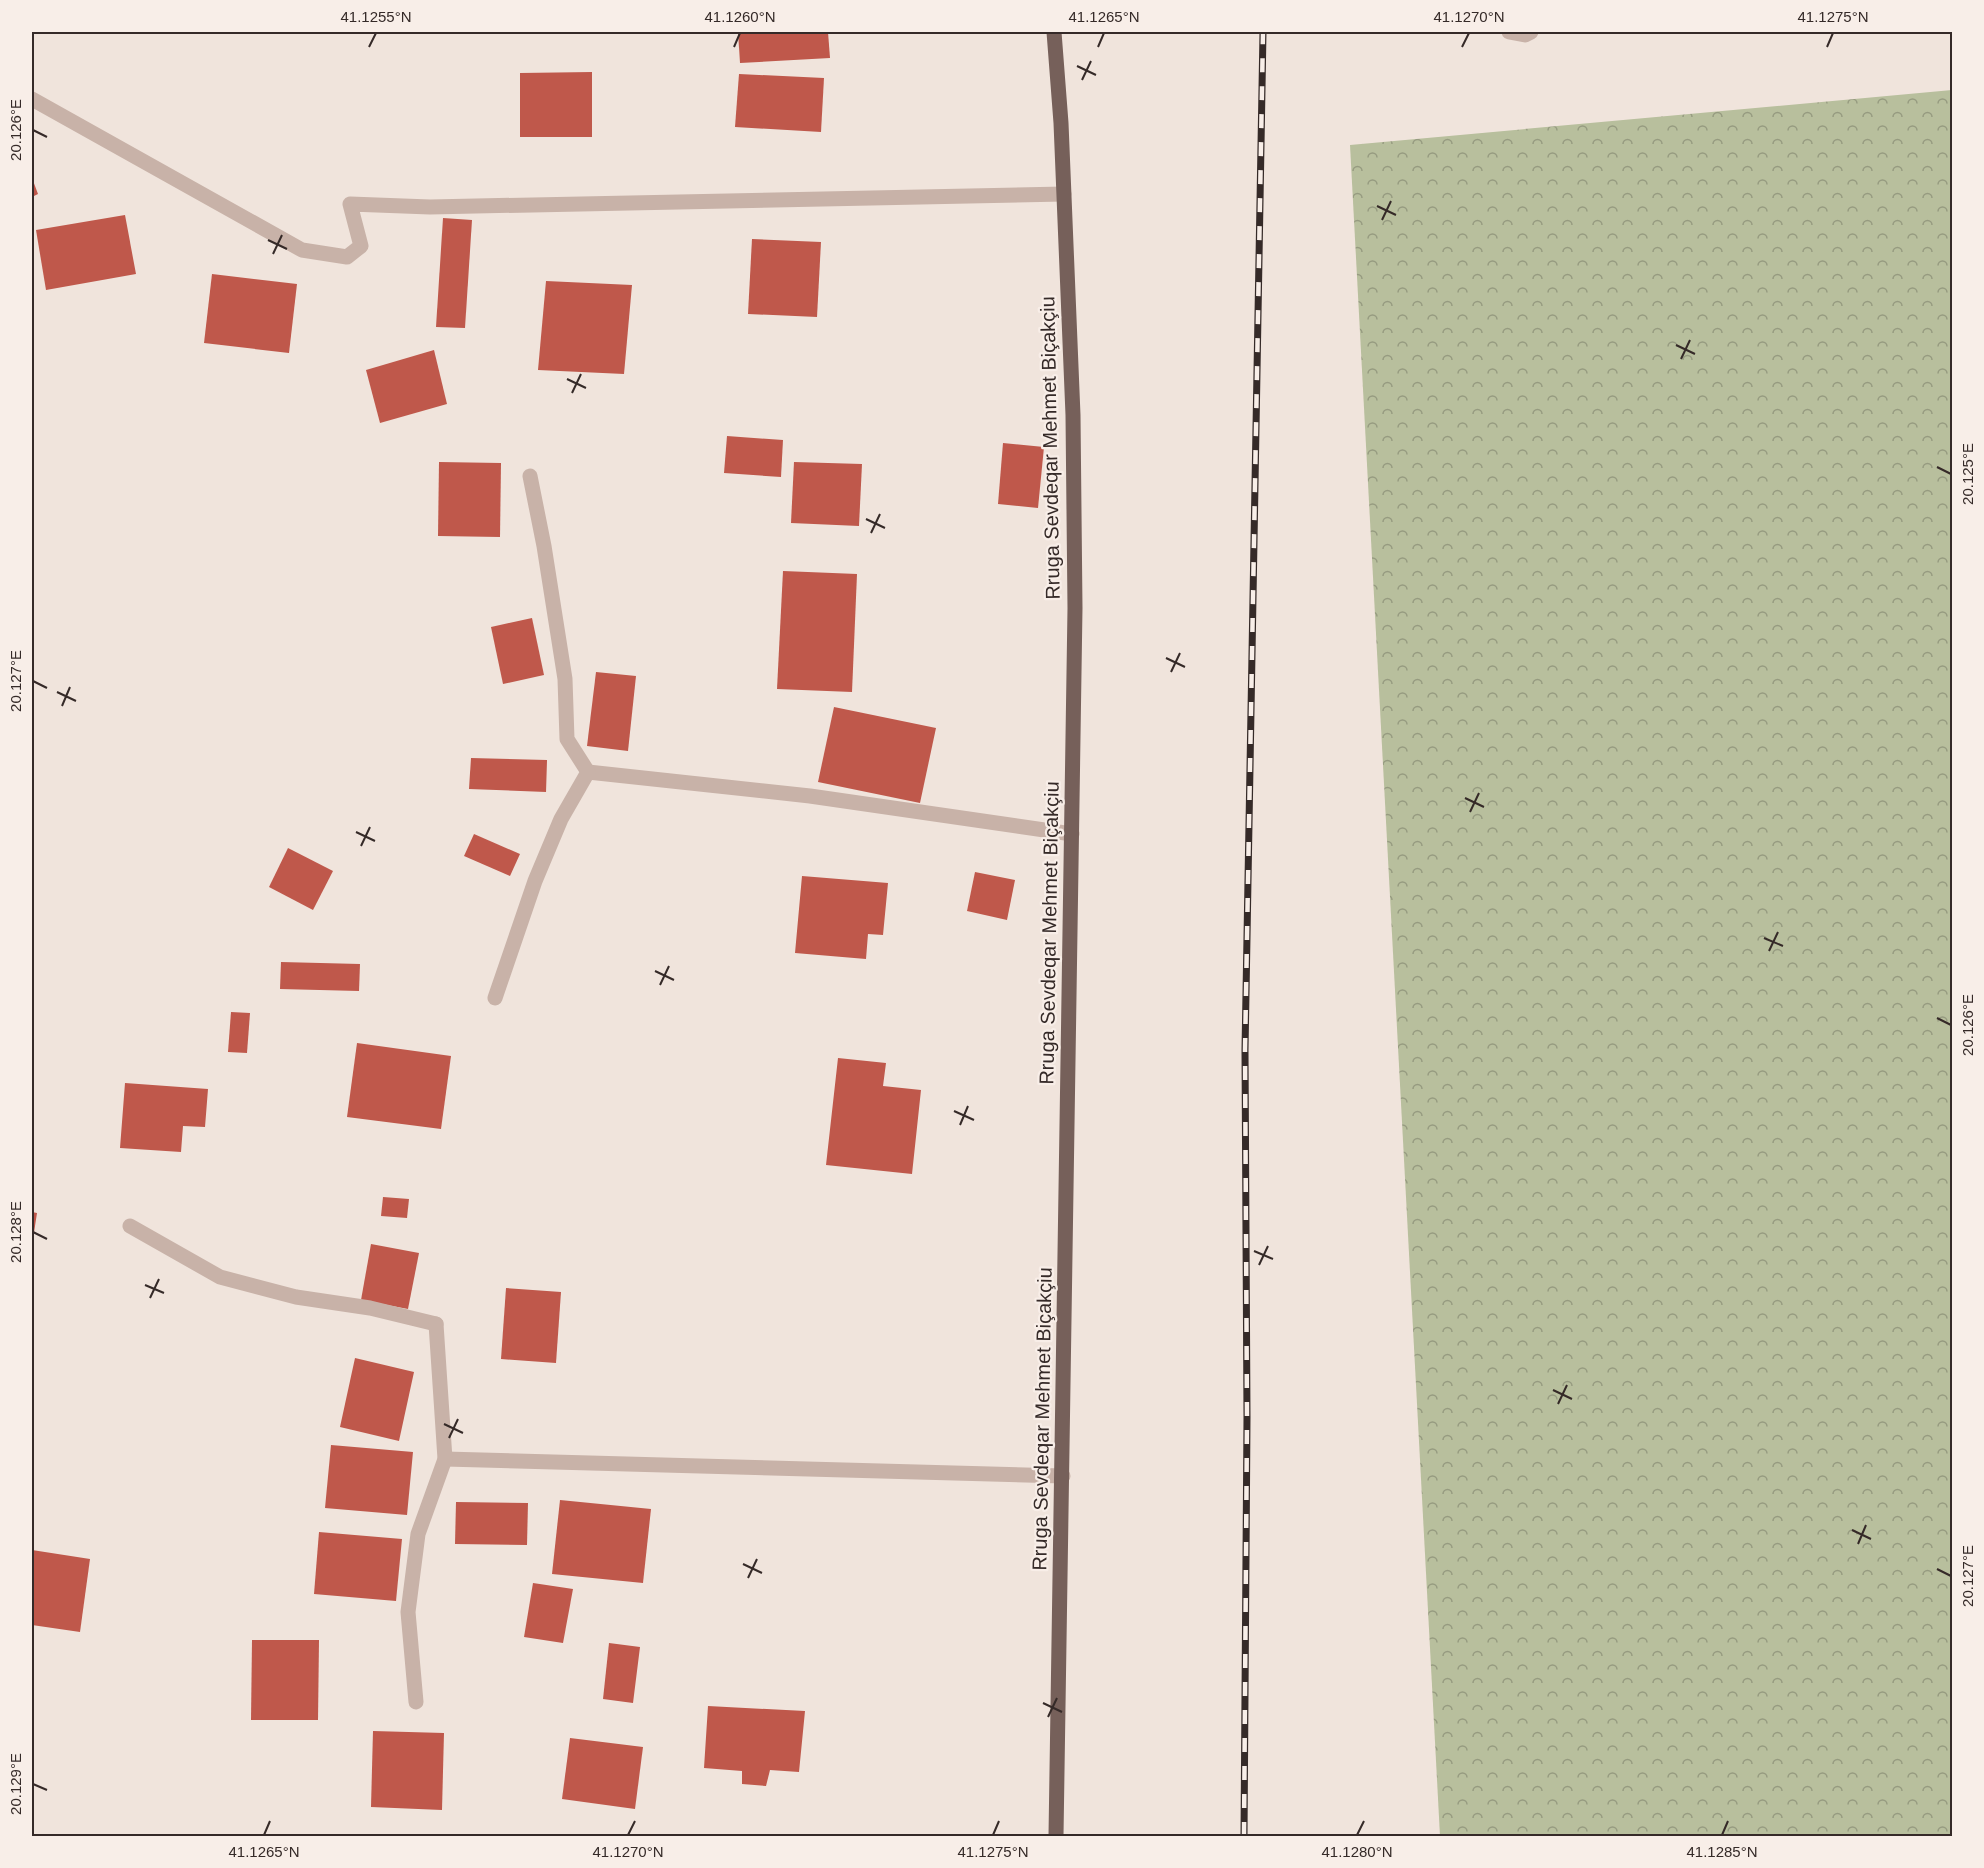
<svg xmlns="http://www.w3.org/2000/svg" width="1984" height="1868" font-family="Arial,sans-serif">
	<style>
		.forest { fill: url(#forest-crowns) }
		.building { fill: #bf584b }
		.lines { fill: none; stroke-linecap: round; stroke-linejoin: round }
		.lane { stroke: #c8b2a8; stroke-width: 15 }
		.street { stroke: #c8b2a8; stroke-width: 15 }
		.primary { stroke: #76605a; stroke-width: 15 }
		.rail-casing { stroke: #352a28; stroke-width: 7 }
		.rail { stroke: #f8eee8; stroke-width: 4.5; stroke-dasharray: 14; stroke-linecap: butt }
		.ticks { fill: none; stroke: #352a28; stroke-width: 2 }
		.labels { text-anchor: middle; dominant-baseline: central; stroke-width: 4.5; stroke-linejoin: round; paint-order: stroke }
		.street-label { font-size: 20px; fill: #352a28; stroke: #f8eee8 }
		.neatline { fill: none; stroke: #352a28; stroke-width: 2 }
		.ticks-label { font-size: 15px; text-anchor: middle; fill: #352a28 }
	</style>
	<defs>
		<pattern id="forest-crowns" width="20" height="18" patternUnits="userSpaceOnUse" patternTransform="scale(1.5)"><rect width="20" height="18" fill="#b8bf9d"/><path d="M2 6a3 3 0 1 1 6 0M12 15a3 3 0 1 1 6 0" fill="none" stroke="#969b80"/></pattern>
	</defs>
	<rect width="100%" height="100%" fill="#f0e4dc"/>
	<path class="forest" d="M1952,90v1746h-512l-90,-1691z"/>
	<g class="building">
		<path d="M738,32h90l2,26 -90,5z"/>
		<path d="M592,72v65h-72v-64z"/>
		<path d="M739,74l85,4 -3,54 -86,-5z"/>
		<path d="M32,178l6,16 -6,3z"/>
		<path d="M125,215l11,59 -90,16 -10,-60z"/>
		<path d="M443,218l29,2 -7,108 -29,-1z"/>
		<path d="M752,239l69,3 -4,75 -69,-3z"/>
		<path d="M212,274l85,10 -8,69 -85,-10z"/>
		<path d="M546,281l86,4 -8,89 -86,-4z"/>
		<path d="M434,350l13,54 -67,19 -14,-53z"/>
		<path d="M727,436l56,4 -2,37 -57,-4z"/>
		<path d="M1003,443l41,4 -6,61 -40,-4z"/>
		<path d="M439,462l62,1 -1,74 -62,-1z"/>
		<path d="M794,462l68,2 -3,62 -68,-3z"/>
		<path d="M783,571l74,3 -5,118 -75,-3z"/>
		<path d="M532,618l12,57 -41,9 -12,-57z"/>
		<path d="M596,672l40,4 -8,75 -41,-5z"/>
		<path d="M834,707l102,21 -16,75 -102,-21z"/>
		<path d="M471,758l76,2 -1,32 -77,-3z"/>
		<path d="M474,834l46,20 -10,22 -46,-20z"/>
		<path d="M288,848l45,23 -20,39 -44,-23z"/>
		<path d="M975,872l40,8 -8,40 -40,-9z"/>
		<path d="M802,876l86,7 -5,52 -15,-1 -2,25 -71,-6z"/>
		<path d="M281,962l79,2 -1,27 -79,-2z"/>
		<path d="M231,1012l19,1 -3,40 -19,-1z"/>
		<path d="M357,1043l94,13 -10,73 -94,-12z"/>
		<path d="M838,1058l48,5 -3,23 38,4 -9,84 -86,-9z"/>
		<path d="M125,1083l83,6 -3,38 -22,-1 -2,26 -61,-4z"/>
		<path d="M383,1197l26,2 -2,19 -26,-2z"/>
		<path d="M32,1212l5,1 -4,26h-1z"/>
		<path d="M371,1244l48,9 -11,56 -47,-9z"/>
		<path d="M506,1288l55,4 -5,71 -55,-4z"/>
		<path d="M355,1358l59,14 -15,69 -59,-14z"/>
		<path d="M331,1445l82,7 -6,63 -82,-7z"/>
		<path d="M560,1500l91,9 -8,74 -91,-9z"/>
		<path d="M456,1502l72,1 -1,42 -72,-1z"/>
		<path d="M319,1532l83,7 -6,62 -82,-7z"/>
		<path d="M32,1550l58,9 -10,73 -48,-7z"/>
		<path d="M533,1583l40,6 -10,54 -39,-6z"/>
		<path d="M252,1640h67l-1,80h-67z"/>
		<path d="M609,1643l31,4 -7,56 -30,-4z"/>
		<path d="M708,1706l97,5 -6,61 -29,-2 -4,16 -24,-2v-13l-38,-3z"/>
		<path d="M373,1731l71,2 -2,77 -71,-3z"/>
		<path d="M570,1738l73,9 -8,62 -73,-10z"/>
	</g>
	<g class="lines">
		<g class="lane">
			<path d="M1509,32l16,3 6,-3"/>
			<path d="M130,1226l90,51 76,20 74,11 66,16"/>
		</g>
		<g class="street">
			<path d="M32,99l270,151 45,7 14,-11 -11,-42 80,3 634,-13"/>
			<path d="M588,772l222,24 262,38"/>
			<path d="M495,998l40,-117 26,-62 27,-47 -21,-33 -2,-60 -21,-133 -14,-70"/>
			<path d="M445,1459l618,17"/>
			<path d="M416,1702l-8,-90 10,-78 27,-75 -9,-135"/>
		</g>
		<path class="primary" d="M1054,32l7,91 12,292 2,193 -19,1228"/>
		<defs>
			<path id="rail" d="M1244,1836l3,-419 -2,-367 18,-1018"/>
		</defs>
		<use href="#rail" class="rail-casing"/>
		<use href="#rail" class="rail"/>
	</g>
	<path class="ticks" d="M369,47l7,-14M734,47l6,-14M1098,47l6,-14M1462,47l7,-14M1827,47l6,-14M1077,66l19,9M1082,80l9,-19M33,130l14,7M1377,206l19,9M1382,220l9,-19M268,240l19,9M273,254l9,-19M1676,345l19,9M1681,359l9,-19M567,379l19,9M572,393l9,-19M1937,467l14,7M866,519l19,9M871,533l9,-19M1166,658l19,9M1171,672l9,-19M33,681l14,7M57,692l19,9M62,706l8,-19M1465,798l19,9M1470,812l9,-19M356,832l19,9M361,846l9,-19M1764,938l19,8M1769,951l9,-19M655,971l19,9M660,985l9,-19M1937,1018l14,7M954,1111l20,9M960,1125l8,-19M33,1232l14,7M1254,1251l19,8M1259,1265l9,-19M145,1285l19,8M150,1298l9,-19M1553,1390l19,9M1558,1404l9,-19M444,1424l19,9M449,1438l9,-19M1852,1530l19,9M1858,1544l8,-19M743,1564l19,9M1937,1569l14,7M748,1578l9,-19M1043,1703l19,9M1048,1717l9,-19M33,1784l14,6M264,1835l6,-14M628,1835l7,-14M993,1835l6,-14M1357,1835l7,-14M1722,1835l6,-14"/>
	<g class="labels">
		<g class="street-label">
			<text transform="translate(1050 448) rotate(-91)">Rruga Sevdeqar Mehmet Biçakçiu</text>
			<text transform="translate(1049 933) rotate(-89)">Rruga Sevdeqar Mehmet Biçakçiu</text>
			<text transform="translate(1042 1419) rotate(-89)">Rruga Sevdeqar Mehmet Biçakçiu</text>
		</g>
	</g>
	<rect width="1984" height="1868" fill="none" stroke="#f8eee8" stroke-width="66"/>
	<rect x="33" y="33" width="1918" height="1802" class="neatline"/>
	<g class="ticks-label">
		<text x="376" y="22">41.1255°N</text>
		<text x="740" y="22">41.1260°N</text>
		<text x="1104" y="22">41.1265°N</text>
		<text x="1469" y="22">41.1270°N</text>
		<text x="1833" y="22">41.1275°N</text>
		<text transform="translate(16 130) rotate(-90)" y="5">20.126°E</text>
		<text transform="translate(1968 474) rotate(-90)" y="5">20.125°E</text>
		<text transform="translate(16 681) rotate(-90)" y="5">20.127°E</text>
		<text transform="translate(1968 1025) rotate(-90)" y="5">20.126°E</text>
		<text transform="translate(16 1232) rotate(-90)" y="5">20.128°E</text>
		<text transform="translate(1968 1576) rotate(-90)" y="5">20.127°E</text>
		<text transform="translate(16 1784) rotate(-90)" y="5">20.129°E</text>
		<text x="264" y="1857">41.1265°N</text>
		<text x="628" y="1857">41.1270°N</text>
		<text x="993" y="1857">41.1275°N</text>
		<text x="1357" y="1857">41.1280°N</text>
		<text x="1722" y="1857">41.1285°N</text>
	</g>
</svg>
